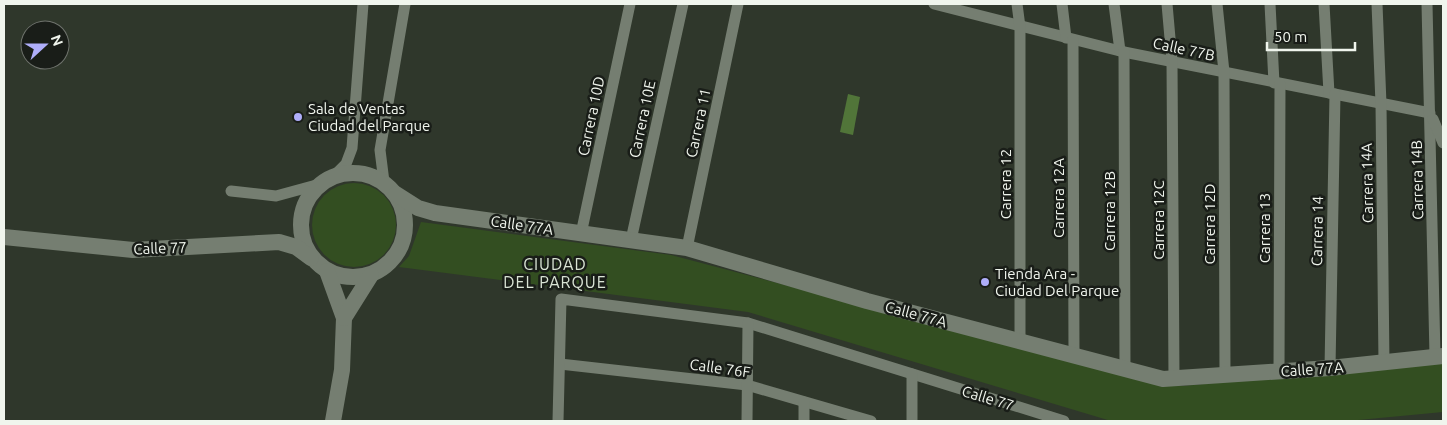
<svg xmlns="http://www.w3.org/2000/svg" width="1447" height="425" font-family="Ubuntu,sans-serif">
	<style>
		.green { fill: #334e21 }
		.water { fill: #517539 }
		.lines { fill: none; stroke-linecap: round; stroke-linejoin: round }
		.street { stroke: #757e71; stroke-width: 11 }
		.secondary { stroke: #757e71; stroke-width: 16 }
		.poi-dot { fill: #afaefa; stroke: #191d18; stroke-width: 2 }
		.labels { text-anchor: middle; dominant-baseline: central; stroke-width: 5; stroke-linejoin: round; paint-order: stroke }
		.street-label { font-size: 15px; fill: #f0f5ed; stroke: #191d18 }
		.poi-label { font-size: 15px; fill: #f0f5ed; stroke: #191d18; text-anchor: start }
		.neighbourhood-label { font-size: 16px; letter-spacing: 1px; fill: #dae4d5; stroke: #191d18 }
	</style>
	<rect width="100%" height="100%" fill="#2f372b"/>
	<g class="green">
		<circle cx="354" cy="225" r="42"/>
		<path d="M421,222l250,33 489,129 23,2 260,-25v51l-95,9h-237l-363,-109 -349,-45 10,-11z"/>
	</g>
	<path class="water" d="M848,94l12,3 -7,38 -13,-3z"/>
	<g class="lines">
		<g class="street">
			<path d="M934,4l190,48 306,61"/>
			<path d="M1017,4l3,23v315"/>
			<path d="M1062,4l4,34"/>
			<path d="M1114,4l6,47"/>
			<path d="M1167,4l5,57 2,318"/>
			<path d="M1217,4l7,68 1,303"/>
			<path d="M1270,4l4,79"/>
			<path d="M1324,4l5,89"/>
			<path d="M1377,4l4,100 3,259"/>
			<path d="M1427,4l8,352"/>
			<path d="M1073,40l1,316"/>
			<path d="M1124,52l1,318"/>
			<path d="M1433,119l10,24"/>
			<path d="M335,175l11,-11 6,-16 11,-144"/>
			<path d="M384,182l-4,-32 25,-146"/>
			<path d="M231,191l45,5 44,-12"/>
			<path d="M581,234l49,-230"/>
			<path d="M631,240l52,-236"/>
			<path d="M687,248l51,-244"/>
			<path d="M560,364l187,21 124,36"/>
			<path d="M1330,368l5,-274"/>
			<path d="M1279,371l1,-287"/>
			<path d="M558,421l3,-122 187,24 316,98"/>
			<path d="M747,421l1,-98"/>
			<path d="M804,421v-19"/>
			<path d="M912,421v-47"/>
		</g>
		<g class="secondary">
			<circle cx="353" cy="225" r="52"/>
			<path d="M396,194l22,14 17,5 252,35 180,53 296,78 167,-11 113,-12"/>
			<path d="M4,237l129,13 146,-8 17,5 15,11"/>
			<path d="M327,271l17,47 -2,52 -9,51"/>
			<path d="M344,318l27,-43"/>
		</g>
	</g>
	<g class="poi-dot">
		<circle cx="298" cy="117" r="5"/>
		<circle cx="985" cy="282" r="5"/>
	</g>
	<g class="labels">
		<g class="street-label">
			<text transform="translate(1184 49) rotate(12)">Calle 77B</text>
			<text transform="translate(591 116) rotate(-78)">Carrera 10D</text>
			<text transform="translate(642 119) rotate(-78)">Carrera 10E</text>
			<text transform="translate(698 123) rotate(-78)">Carrera 11</text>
			<text transform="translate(1417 180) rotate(-91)">Carrera 14B</text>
			<text transform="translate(1367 183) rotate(-91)">Carrera 14A</text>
			<text transform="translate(1005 184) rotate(-90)">Carrera 12</text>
			<text transform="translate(1058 198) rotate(-90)">Carrera 12A</text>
			<text transform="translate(1109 211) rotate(-90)">Carrera 12B</text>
			<text transform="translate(1158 220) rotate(-90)">Carrera 12C</text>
			<text transform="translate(1209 224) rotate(-90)">Carrera 12D</text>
			<text transform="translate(522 225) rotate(8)">Calle 77A</text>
			<text transform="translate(1264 228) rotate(-90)">Carrera 13</text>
			<text transform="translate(1317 231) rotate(-89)">Carrera 14</text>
			<text transform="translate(160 248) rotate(-2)">Calle 77</text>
			<text transform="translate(916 314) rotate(15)">Calle 77A</text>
			<text transform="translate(720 368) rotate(8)">Calle 76F</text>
			<text transform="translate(1312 369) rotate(-4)">Calle 77A</text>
			<text transform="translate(988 398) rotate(17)">Calle 77</text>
		</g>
		<g class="poi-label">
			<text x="308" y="108">Sala de Ventas<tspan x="308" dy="17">Ciudad del Parque</tspan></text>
			<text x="995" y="273">Tienda Ara -<tspan x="995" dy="17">Ciudad Del Parque</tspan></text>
		</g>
		<g class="neighbourhood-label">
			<text x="555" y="264">CIUDAD<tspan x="555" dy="18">DEL PARQUE</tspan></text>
		</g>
	</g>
	<rect width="1447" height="425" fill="none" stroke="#f0f5ed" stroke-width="10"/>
	<g transform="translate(45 45) rotate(69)"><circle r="24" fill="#191d18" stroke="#6f736d"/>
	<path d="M0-4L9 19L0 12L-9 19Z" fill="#afaefa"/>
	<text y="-8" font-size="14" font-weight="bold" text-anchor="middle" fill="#f0f5ed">N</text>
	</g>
	<path d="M1267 42v8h88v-8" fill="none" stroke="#f0f5ed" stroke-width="2.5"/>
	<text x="1274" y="42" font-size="15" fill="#f0f5ed" stroke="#191d18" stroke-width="4" paint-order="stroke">50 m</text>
</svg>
